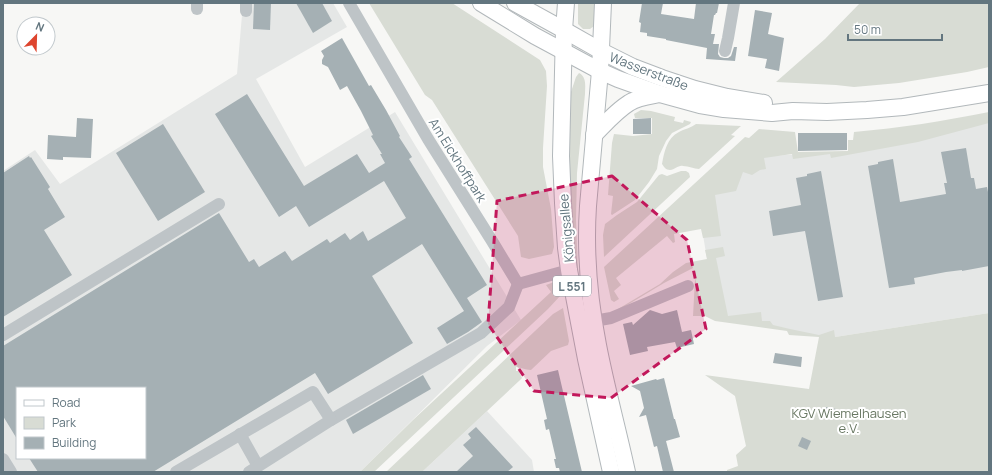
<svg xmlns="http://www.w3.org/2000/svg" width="992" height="475" font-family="Manrope,sans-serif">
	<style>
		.built { fill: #e5e7e6; fill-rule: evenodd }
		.green { fill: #d8dcd4 }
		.building { fill: #a5b0b4 }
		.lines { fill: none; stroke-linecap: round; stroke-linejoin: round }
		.major-casing { stroke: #b2b8bb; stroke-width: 18 }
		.minor { stroke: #bec4c7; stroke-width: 12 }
		.major { stroke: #fff; stroke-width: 16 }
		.marked { fill: #c2185b; fill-opacity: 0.2; stroke: #c2185b; stroke-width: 3; stroke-dasharray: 8 5; stroke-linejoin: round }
		.labels { text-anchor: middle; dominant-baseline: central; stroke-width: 4; stroke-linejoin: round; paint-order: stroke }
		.shield { fill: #fff; stroke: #929fa5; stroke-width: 1 }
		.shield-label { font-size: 12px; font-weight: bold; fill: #63767f }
		.street-label { font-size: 13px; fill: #63767f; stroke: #fff }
		.park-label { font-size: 13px; fill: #687762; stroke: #fff }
	</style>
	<rect width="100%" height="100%" fill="#f7f7f5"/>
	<g class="built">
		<path d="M243,3h90l14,24 -91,52 49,88 90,-55 126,208 -34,26 -127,126h-357v-301l32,-21 25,34 177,-110zM17,388h128v70h-128z"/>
		<path d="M989,117v196l-154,24 -16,-1 -30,-6 -74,-10 -8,-61 -5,-30v-32l38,-39 109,-7z"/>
		<path d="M487,411l45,49 2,12h-112z"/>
	</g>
	<g class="green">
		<path d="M369,3h83l88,57 6,11 1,15 -4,62v19l8,42 3,38 -2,7 -23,5 -8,-2 -3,-21 -86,-136 -7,-5z"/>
		<path d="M578,3h20l-4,23 -4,3h-7l-5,-5z"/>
		<path d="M860,3h129v64l-22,5 -68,11 -45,4 -18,-2 -60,-3 49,-43z"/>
		<path d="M579,73c8,4 6,14 6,21l-8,79 -1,47 2,53 42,199h-3l-40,-197 -6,-53 -2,-44v-59l2,-27 5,-15z"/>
		<path d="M641,110l10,1 24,6 -1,4 9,2 1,-3 7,2 -1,2 -18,9 -6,8 -7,15 -2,13 -8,13 -14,18 -23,15 -1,-1 2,-18 -5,-1 4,-52 2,-9 19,2 19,-2v-16h-17l-1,-4z"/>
		<path d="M989,112v11l-71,19 -87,16 -1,-4 -37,5 -1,-5 -28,4 2,11 -6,1 -8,5 -9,-3 -7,19 -21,4 6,41 -18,2 -2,-9 -27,5 1,8 -2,1 -6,-7 -51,42 5,7 -7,6 5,8 -5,3 -3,-2 -7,-33 141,-130 4,1 10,-9 36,3 3,20 50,-1v-11h5l1,-8c46,-4 90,-11 135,-20z"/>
		<path d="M696,124l45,2 -10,9 4,1 -36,33c-5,0 -10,-3 -16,-3 -5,-1 -8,4 -13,4 -4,0 -6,-3 -8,-6 2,-12 5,-26 17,-32 5,-3 12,-4 17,-8z"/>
		<path d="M681,171h5l3,2 1,4 -86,80 -1,-22 2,-11 12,-9 20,-13 22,-27 3,-1 5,2z"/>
		<path d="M723,247l2,9 -9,2 12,58 33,-4 1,9h8l3,4 17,4 29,6 15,-5 1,7 154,-24v159h-262v-2l11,-4 -2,-11 10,-9 -11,-50 -30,-21 104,14 10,-52 -30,-2 -2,-4 -72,-10 -10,-5h-12l2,-37 -2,-11 -29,15 -45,27 -1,-1 42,-25 13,-12 13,-9 21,-4 -2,-9z"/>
		<path d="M554,282l3,1 2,3 2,9 -13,14 -174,163h-14l54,-53 137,-127 -5,-7z"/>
		<path d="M563,308l6,33 -1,4 -17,6 -20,19c-6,0 -11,-3 -15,-3v4h3l3,7 -3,3 -97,91h-36l167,-158z"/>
	</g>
	<g class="building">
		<path d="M254,3h17l-1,27 -17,-1z"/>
		<path d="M296,3h26l10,18 -19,12z"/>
		<path d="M642,3h21l-2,11 33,5 2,-16h23l-2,10h-1l-1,2h-1l-3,19h4l-2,10h6l-1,10 2,3 4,1h4l3,-2 3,-9h3l-2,14 -29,-2 1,-11 -41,-8v-1l-19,-3v-3l-7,-1 1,-9 -2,-1z"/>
		<path d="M755,10l17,3 -4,21 16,4 -5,33 -14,-3 2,-9 -19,-3z"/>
		<path d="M342,38l27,48 2,-1 15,25 14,26 -1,1 13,20 -3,2 78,126 -20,13 15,24 -14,10 -21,12 -10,-16 27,-17 -42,-67 -50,32 41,67 -85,51 -13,-21 -162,99h-115l-9,-14h116v-70h-128v51l-14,-23v-70l216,-133 30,49 5,-3 5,8 26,-16 7,10 35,-22 3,4 15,-10 5,7 13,-9 5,10 38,-23 -22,-37 -75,46 -13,-21 -17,11 -64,-103 32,-20 57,92 53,-32 12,19 16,-10 -5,-9h2l-11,-18 2,-1 -12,-24 -14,-25 -7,4 -12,-23 -6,-3v-4l2,-4 -3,-5z"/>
		<path d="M77,118l16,1 -2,39 -28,-1v3l-16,-1 1,-24 28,2z"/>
		<path d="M651,118v16h-18v-15z"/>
		<path d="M163,124l42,68 -47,29 -42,-68z"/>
		<path d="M798,133h49v17l-49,1z"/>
		<path d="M966,148l5,30h3l2,11 11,-2 2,10v69l-27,5v-1l-16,2 -32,6 1,6 -26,4 -21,-122 10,-2v-2l15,-3 7,43 46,-8 -2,-11h3l-6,-31z"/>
		<path d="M29,156l1,2 1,-1 19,30 -2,2 17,28 -21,13 28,45 -69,42v-144z"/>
		<path d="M821,171l22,126 -25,4 -13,-70 -32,5 -4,-25 32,-6 -5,-27 11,-2v-2z"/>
		<path d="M650,310l12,4 15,-4 5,22 9,-2 3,14 -17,4 -2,-6 -28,5 1,4 -18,4 -7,-31 9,-2 1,3z"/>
		<path d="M775,353l27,4 -1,10 -28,-4z"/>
		<path d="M558,370l7,30 17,72h-22l-1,-4h-3l-2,-9h2l-7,-30 -3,1 -2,-10 3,-1 -10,-44z"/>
		<path d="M423,375l8,14 -78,45 -7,-14z"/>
		<path d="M664,378l10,41h1l5,18 -14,4 8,31h-11l-6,-26 -3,1 -8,-32 -7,2 5,-9 -4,-17 -9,-5 25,-7 1,1z"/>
		<path d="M826,407l10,2 -2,10 -11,-3z"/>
		<path d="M476,427l37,40 -6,5h-51l17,-16 -10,-11 8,-7 -3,-4z"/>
		<path d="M802,437l9,4 -4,9 -9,-4z"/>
	</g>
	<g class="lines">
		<defs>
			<g id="major">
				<path d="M481,3l54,33 65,35 18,8 42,15 40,11 24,4 48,4 21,-2 34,1 40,-2 36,-3 86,-14"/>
				<path d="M515,3l49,27 37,21 32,16 29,11 33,11 32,8 37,6"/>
				<path d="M566,3l-2,27 -3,126 2,47 3,45 3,22 17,89 25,113"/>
				<path d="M603,3l-3,68 -12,135c-3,46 1,93 10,139 8,42 20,85 29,127"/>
				<path d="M594,135c11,-11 22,-24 35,-32 9,-6 21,-7 31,-9"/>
			</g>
		</defs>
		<use href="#major" class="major-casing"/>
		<g class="minor">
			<path d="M197,3v6"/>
			<path d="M349,3l79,136 64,102 26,43 51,-14"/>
			<path d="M246,11v-8"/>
			<path d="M725,51l3,-13 6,-35"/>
			<path d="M594,321l17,-3 77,-32"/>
			<path d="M3,335l216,-131"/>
			<path d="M331,420l150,-87 28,-26 9,-23"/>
			<path d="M240,434l18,32"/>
			<path d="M3,459l8,13"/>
			<path d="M176,472l137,-80 18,28 -82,52"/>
		</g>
		<use href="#major" class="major"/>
	</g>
	<path class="marked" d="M612,176l75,64 19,89 -95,69 -77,-7 -46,-67 9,-123z"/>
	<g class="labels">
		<rect class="shield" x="553" y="276" width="38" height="20" rx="3"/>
		<g class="shield-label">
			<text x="572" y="286">L 551</text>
		</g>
		<g class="street-label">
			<text transform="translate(649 71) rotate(21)">Wasserstraße</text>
			<text transform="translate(458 160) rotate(58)">Am Eickhoffpark</text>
			<text transform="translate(566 228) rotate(-95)">Königsallee</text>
		</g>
		<g class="park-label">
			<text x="849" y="413">KGV Wiemelhausen<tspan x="849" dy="15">e.V.</tspan></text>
		</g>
	</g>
	<rect width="992" height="475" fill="none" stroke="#63767f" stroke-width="8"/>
	<rect x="16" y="387" width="130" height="72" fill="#ffffff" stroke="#c1c8cc"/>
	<rect x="24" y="400" width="20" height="6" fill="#ffffff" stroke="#c1c8cc"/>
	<text x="52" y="407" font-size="12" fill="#63767f">Road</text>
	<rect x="24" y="417" width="20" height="12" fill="#d8dcd4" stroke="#c1c8cc"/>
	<text x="52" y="427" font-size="12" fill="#63767f">Park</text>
	<rect x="24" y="437" width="20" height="12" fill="#a5b0b4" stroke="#c1c8cc"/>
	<text x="52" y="447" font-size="12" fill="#63767f">Building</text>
	<g transform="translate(36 36) rotate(23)"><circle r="19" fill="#ffffff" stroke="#c1c8cc"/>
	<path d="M0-3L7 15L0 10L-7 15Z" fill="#de452e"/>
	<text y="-6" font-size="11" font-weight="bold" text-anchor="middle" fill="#63767f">N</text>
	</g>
	<path d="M848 34v6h94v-6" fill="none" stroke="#63767f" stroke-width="2"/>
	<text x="854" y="34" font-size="12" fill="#63767f" stroke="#ffffff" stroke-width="3" paint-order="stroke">50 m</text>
</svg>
